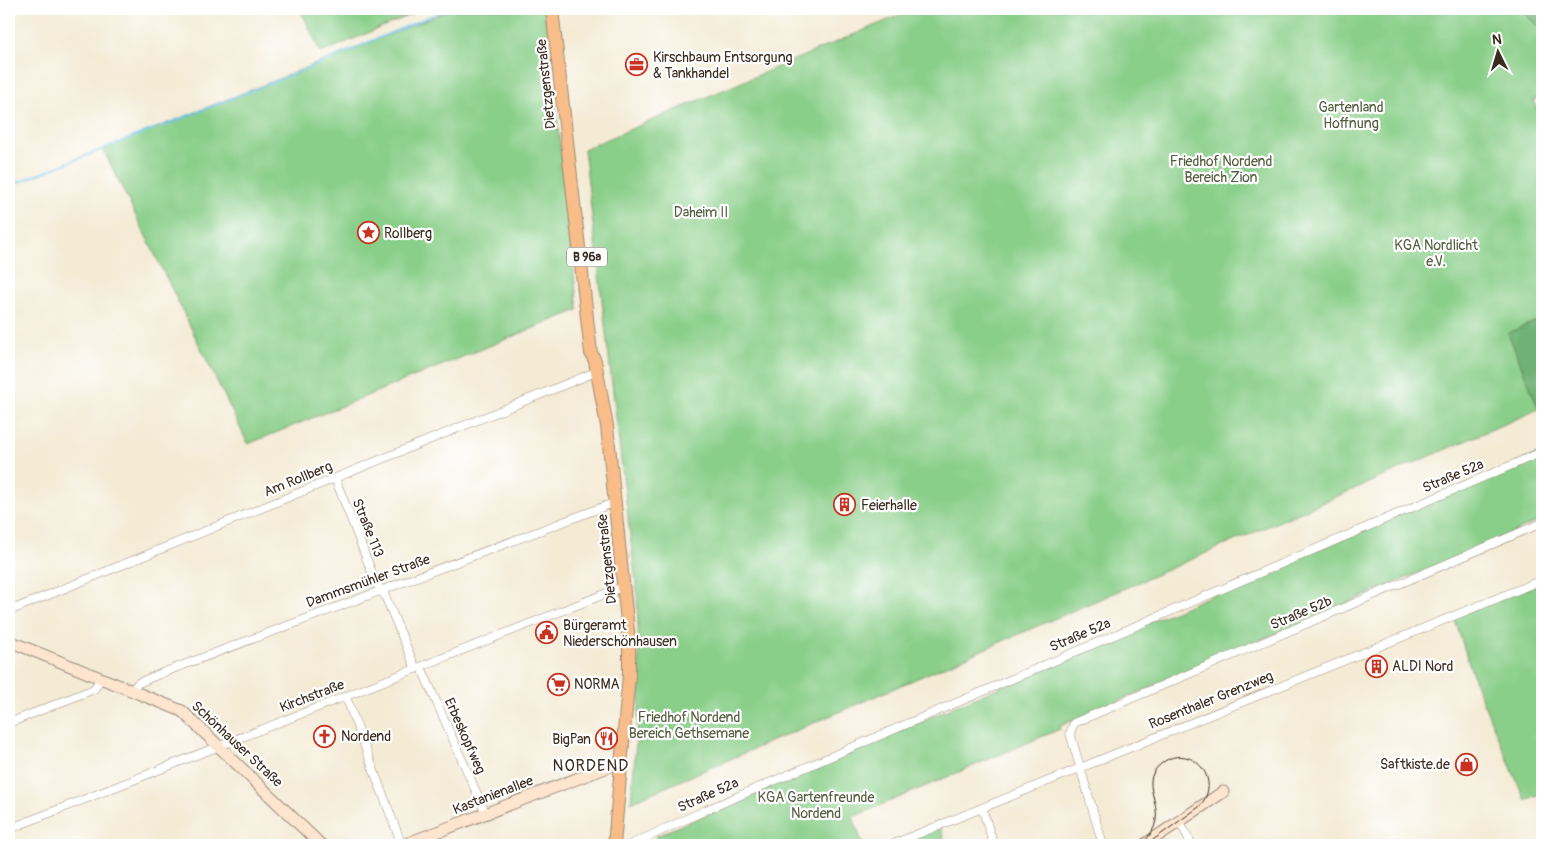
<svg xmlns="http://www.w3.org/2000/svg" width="1551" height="854" font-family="Pangolin,sans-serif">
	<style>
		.green { fill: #8acf89; stroke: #627c54 }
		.forest { fill: #6fb275; stroke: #556e4a }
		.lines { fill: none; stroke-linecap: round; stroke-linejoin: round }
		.stream { stroke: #6cc2e9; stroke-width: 2 }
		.street-casing { stroke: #988a7a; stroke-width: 9 }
		.secondary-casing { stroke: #988a7a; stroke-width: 13 }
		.primary-casing { stroke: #988a7a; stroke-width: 14 }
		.street { stroke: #fff; stroke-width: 8 }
		.secondary { stroke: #fde5d0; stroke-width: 11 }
		.primary { stroke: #f9bd89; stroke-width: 12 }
		.tram { stroke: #3b2a1e; stroke-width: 1 }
		.labels { text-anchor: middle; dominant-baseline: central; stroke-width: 4.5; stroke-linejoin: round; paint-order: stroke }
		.shield { fill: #fff; stroke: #766a62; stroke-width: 1 }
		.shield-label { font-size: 12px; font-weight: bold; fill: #3b2a1e }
		.poi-label { font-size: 14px; fill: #3b2a1e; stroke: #fff; text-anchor: start }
		.street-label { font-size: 14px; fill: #3b2a1e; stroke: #fff }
		.park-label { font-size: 14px; fill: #535c3e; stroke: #fff }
		.quarter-label { font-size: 16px; letter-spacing: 1px; fill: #3b2a1e; stroke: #fff }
	</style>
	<rect width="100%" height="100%" fill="#fff"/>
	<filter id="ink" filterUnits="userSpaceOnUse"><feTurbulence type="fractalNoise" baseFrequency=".02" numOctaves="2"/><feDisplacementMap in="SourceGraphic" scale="10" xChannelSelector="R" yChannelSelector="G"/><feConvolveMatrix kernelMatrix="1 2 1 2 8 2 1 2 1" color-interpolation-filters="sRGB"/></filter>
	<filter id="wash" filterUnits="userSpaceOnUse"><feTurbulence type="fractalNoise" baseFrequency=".0096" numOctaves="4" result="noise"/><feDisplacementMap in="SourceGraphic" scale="20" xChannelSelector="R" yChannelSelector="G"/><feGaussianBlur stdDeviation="1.12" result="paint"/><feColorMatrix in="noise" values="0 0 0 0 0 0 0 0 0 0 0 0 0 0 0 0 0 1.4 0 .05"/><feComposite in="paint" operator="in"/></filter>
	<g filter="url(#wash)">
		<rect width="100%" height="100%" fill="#f4ebd5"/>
		<g class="green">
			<path d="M300,9h124l-103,44z"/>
			<path d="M453,9h92l33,301 -330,134 -145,-295z"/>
			<path d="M914,9h607l21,22v65l-9,4 9,21v198l-34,14 31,76 -908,393 9,-106 -3,-103 -53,-444z"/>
			<path d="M1542,452v68l-482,206v3l-207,88 10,28h-74l-2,-3 -7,3h-121l-3,-9z"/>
			<path d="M1542,582v211l-17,7 -48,-112 -23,-71z"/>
			<path d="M940,827l6,18h-50z"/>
		</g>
		<g class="forest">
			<path d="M1521,9h21v22z"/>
			<path d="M1542,319v88l-3,2 -31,-76z"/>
		</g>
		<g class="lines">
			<g class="stream">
				<path d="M436,14l13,-5"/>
				<path d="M360,46l73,-31"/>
				<path d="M325,61l32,-13"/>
				<path d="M160,127l163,-65"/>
				<path d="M9,186l147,-58"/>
			</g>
		</g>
	</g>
	<g filter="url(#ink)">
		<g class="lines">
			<defs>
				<g id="street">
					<path d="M335,478l41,105 9,13 31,73"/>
					<path d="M9,611l589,-240"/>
					<path d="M421,667l65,147"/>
					<path d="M132,690l6,-7 24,-10 454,-171"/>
					<path d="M346,697l56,148"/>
					<path d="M9,723l85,-34 7,-11"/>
					<path d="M982,808l12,37"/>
					<path d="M1179,820l13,25"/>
					<path d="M9,829l616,-243"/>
					<path d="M630,845l76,-35 836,-358"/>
					<path d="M891,845l651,-265"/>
					<path d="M1103,845l-33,-112 4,-10 468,-200"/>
				</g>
				<g id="secondary">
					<path d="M9,641l173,70 139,134"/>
					<path d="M403,845l218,-83"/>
					<path d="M1144,845l79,-53"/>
				</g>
				<path id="primary" d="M552,9l39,344 4,8 12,65 22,215v34l-15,170"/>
			</defs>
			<use href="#street" class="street-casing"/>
			<use href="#secondary" class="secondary-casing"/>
			<use href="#primary" class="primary-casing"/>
			<use href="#street" class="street"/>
			<use href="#secondary" class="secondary"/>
			<use href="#primary" class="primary"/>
			<path class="tram" d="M1141,845c38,-35 -10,-58 21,-82 28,-22 63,16 37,44l-53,38"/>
		</g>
	</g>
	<defs>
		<symbol id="office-ring" viewBox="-11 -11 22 22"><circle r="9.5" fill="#fff" stroke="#c8321e" stroke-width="1.5"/><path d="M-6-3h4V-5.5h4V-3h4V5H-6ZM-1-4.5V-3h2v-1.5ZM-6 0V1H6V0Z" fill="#c8321e"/></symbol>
		<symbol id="sight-ring" viewBox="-11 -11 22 22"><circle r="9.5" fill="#fff" stroke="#c8321e" stroke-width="1.5"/><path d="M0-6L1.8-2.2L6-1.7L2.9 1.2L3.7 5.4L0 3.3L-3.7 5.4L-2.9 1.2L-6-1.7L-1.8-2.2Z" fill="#c8321e"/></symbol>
		<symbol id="building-ring" viewBox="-11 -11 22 22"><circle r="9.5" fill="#fff" stroke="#c8321e" stroke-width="1.5"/><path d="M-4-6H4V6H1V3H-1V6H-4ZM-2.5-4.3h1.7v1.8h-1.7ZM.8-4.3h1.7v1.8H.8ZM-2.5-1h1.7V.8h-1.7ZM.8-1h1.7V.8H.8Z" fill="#c8321e"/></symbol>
		<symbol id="civic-ring" viewBox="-11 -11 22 22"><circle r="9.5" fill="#fff" stroke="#c8321e" stroke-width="1.5"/><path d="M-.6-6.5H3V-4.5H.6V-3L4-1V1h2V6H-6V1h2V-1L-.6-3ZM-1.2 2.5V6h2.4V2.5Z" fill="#c8321e"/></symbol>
		<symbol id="supermarket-ring" viewBox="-11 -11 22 22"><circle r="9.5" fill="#fff" stroke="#c8321e" stroke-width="1.5"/><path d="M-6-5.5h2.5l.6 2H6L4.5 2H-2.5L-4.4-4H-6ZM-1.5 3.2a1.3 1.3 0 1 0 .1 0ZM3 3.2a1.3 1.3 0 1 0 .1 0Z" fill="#c8321e"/></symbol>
		<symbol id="church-ring" viewBox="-11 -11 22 22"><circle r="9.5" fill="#fff" stroke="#c8321e" stroke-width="1.5"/><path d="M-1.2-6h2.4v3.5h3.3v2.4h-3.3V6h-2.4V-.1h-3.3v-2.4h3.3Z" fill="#c8321e"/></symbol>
		<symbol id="restaurant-ring" viewBox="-11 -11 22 22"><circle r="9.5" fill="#fff" stroke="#c8321e" stroke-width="1.5"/><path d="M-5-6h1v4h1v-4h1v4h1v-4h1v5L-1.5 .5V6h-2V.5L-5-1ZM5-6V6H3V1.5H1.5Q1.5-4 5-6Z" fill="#c8321e"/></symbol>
		<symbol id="shop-ring" viewBox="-11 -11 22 22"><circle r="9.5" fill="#fff" stroke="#c8321e" stroke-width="1.5"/><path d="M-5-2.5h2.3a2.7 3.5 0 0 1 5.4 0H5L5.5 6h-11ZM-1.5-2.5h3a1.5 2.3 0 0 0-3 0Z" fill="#c8321e"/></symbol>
	</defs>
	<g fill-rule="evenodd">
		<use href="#office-ring" x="624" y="52" width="25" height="25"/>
		<use href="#sight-ring" x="356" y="220" width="25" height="25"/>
		<use href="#building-ring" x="832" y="492" width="25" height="25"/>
		<use href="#civic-ring" x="534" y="620" width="25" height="25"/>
		<use href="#building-ring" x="1364" y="654" width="25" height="25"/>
		<use href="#supermarket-ring" x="546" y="672" width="25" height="25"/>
		<use href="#church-ring" x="312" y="724" width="25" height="25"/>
		<use href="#restaurant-ring" x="594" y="726" width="25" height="25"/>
		<use href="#shop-ring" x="1454" y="752" width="25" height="25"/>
	</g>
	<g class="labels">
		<rect class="shield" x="567" y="247.5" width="40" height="19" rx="4"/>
		<g class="shield-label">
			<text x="587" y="257">B 96a</text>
		</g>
		<g class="poi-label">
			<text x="653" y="57">Kirschbaum Entsorgung<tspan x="653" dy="16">&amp; Tankhandel</tspan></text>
			<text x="384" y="233">Rollberg</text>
			<text x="861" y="505">Feierhalle</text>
			<text x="563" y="625">Bürgeramt<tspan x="563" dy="16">Niederschönhausen</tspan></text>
			<text x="1392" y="666">ALDI Nord</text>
			<text x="574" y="684">NORMA</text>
			<text x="341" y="736">Nordend</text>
			<text x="591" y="739" text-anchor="end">BigPan</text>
			<text x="1450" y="764" text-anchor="end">Saftkiste.de</text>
		</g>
		<g class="street-label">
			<text transform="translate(546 84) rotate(-96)">Dietzgenstraße</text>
			<text transform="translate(1453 476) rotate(-23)">Straße 52a</text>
			<text transform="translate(298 479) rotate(-22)">Am Rollberg</text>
			<text transform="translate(368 528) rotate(68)">Straße 113</text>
			<text transform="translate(607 559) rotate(-96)">Dietzgenstraße</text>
			<text transform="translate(368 581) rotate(-20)">Dammsmühler Straße</text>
			<text transform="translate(1301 613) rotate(-23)">Straße 52b</text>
			<text transform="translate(1080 635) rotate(-23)">Straße 52a</text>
			<text transform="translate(312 696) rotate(-21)">Kirchstraße</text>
			<text transform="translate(1211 700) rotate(-22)">Rosenthaler Grenzweg</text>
			<text transform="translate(465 736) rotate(66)">Erbeskopfweg</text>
			<text transform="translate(237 744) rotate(43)">Schönhauser Straße</text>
			<text transform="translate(493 795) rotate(-21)">Kastanienallee</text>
			<text transform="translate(708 795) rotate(-24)">Straße 52a</text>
		</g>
		<g class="park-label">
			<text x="1351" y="107">Gartenland<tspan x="1351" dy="16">Hoffnung</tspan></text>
			<text x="1221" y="161">Friedhof Nordend<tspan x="1221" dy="16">Bereich Zion</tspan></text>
			<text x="701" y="212">Daheim II</text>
			<text x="1436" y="245">KGA Nordlicht<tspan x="1436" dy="16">e.V.</tspan></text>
			<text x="689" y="717">Friedhof Nordend<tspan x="689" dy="16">Bereich Gethsemane</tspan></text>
			<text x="816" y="797">KGA Gartenfreunde<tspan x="816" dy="16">Nordend</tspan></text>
		</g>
		<g class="quarter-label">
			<text x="591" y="766">NORDEND</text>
		</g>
	</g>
	<rect width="1551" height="854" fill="none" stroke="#fff" stroke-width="30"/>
	<g transform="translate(1498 52) rotate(355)" stroke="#ffffff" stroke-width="4" paint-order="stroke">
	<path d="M0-4L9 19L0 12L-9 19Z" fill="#3b2a1e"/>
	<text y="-8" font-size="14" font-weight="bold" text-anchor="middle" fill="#3b2a1e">N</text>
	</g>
</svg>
